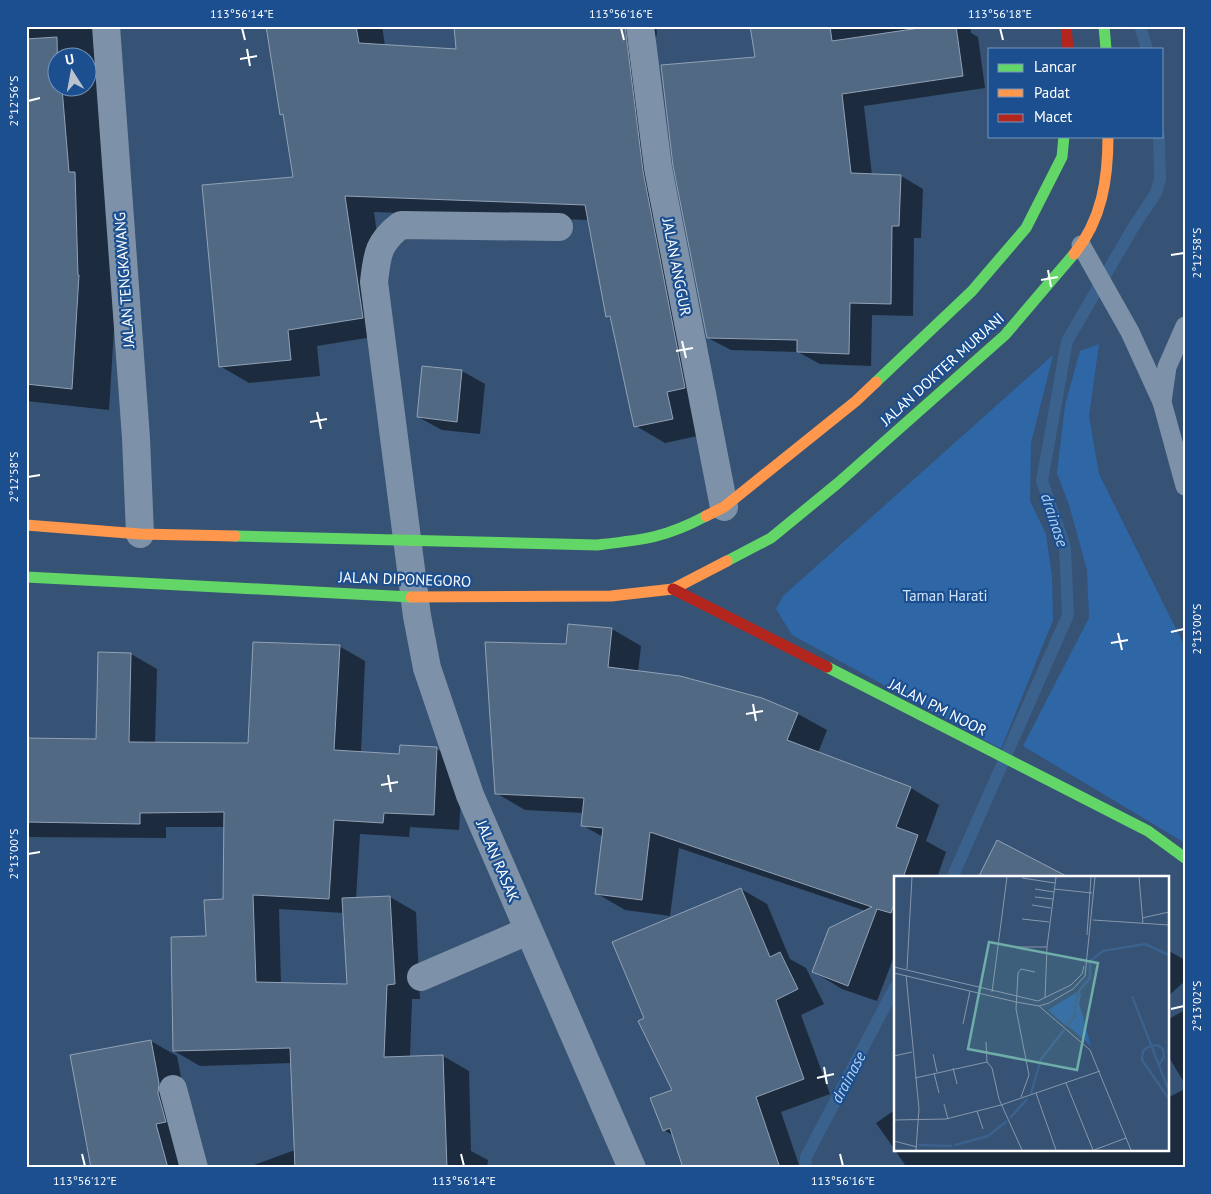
<svg xmlns="http://www.w3.org/2000/svg" width="1211" height="1194" font-family="'PT Sans',sans-serif">
	<style>
		.green { fill: #2f66a5 }
		.shadow { fill: #0007; fill-rule: evenodd }
		.lines { fill: none; stroke-linecap: round; stroke-linejoin: round }
		.stream { stroke: #3b618d; stroke-width: 12 }
		.building { fill: #526984; stroke: #92a2b6 }
		.lane { stroke: #7d92a8; stroke-width: 19 }
		.street { stroke: #7d92a8; stroke-width: 28 }
		.fast { stroke: #63d668; stroke-width: 11 }
		.slow { stroke: #ff974d; stroke-width: 11 }
		.jam { stroke: #b3261e; stroke-width: 11 }
		.ticks { fill: none; stroke: #fff; stroke-width: 2 }
		.labels { text-anchor: middle; dominant-baseline: central; stroke-width: 4.5; stroke-linejoin: round; paint-order: stroke }
		.street-label { font-size: 15px; fill: #fff; stroke: #1b4f8f }
		.park-label { font-size: 15px; fill: #cfe3fa; stroke: #1b4f8f }
		.water-label { font-size: 16px; font-style: italic; fill: #b5d3f5; stroke: #1b4f8f }
		.inset-river { fill: none; stroke: #3b618d; stroke-width: 2.5 }
		.inset-road { fill: none; stroke: #8697ac; stroke-width: 1 }
		.view { fill: #6fada8; fill-opacity: 0.15; stroke: #6fada8; stroke-width: 2.5 }
		.inset-edge { fill: none; stroke: #fff; stroke-width: 2.5 }
		.neatline { fill: none; stroke: #fff; stroke-width: 2 }
		.ticks-label { font-size: 12px; text-anchor: middle; fill: #fff }
	</style>
	<rect width="100%" height="100%" fill="#365274"/>
	<g class="green">
		<path d="M1099,344l-10,72 10,58 86,173v196l-162,-97 66,-128 -2,-48 -18,-65 -12,-32 8,-68 15,-54z"/>
		<path d="M1053,355l-22,88 -1,58 16,33 6,43 1,43 -52,129 -209,-114 -16,-26 7,-13z"/>
	</g>
	<g class="shadow">
		<path d="M26,26h68l2,15h-3l23,256 -7,113 -83,-9zM58,58h30v30h-30z"/>
		<path d="M268,26h114l3,20 73,5 -3,-25h201l1,8 -4,11 49,390 -37,8 -29,-17 -24,-108 -5,-2 -18,-96 -215,-8 17,122 -74,12 3,30 -71,7 -29,-17 74,-188 -10,-62 -3,-2z"/>
		<path d="M751,26h219l1,7 7,4 7,51 -121,18 8,69 29,1 22,13 -2,49h-7l-1,78 -41,-1 -1,51 -51,-2 -22,-12 -67,-2 -23,-12 49,-280z"/>
		<path d="M423,367l39,4 23,13 -5,50 -38,-4 -24,-13z"/>
		<path d="M612,629l29,17 -3,26 125,27 35,15 29,16 -9,23 93,35 28,17 -13,36 20,11 -9,26h-42v76l-18,47 -35,-12 -28,-17 52,-61 -187,-63 -9,68 -45,-6 -29,-17 7,-56 -21,-12 2,-12 -59,-3 -29,-17 71,-147z"/>
		<path d="M339,646l26,15 -4,92 39,2 1,-8 36,2 26,15 -4,66 -49,-3 -1,10 -49,-3 -4,65 34,-2 26,15 4,87h-8l-2,58 33,-1 26,15 2,80 17,9 -1,8h-241l49,-18 -3,-87 -92,3 -26,-15 34,-114 17,-37v-73h-59v11l-140,-1v-98l71,1 34,-86 26,15 -2,75h94zM279,909l65,4 4,72 -67,-1z"/>
		<path d="M741,889l26,15 23,55 16,9 18,36 -23,11 29,79 -49,18 19,56h-115l-11,-32 -10,-6 10,-40 -29,-71z"/>
		<path d="M1167,950l18,10v21l-18,16z"/>
		<path d="M1185,1010v74l-18,-30v-34z"/>
		<path d="M151,1041l26,15 8,42 5,70h-98z"/>
		<path d="M1185,1089v79h-278l-12,-18h272v-52z"/>
		<path d="M895,1110v40l-19,-27z"/>
	</g>
	<g class="lines">
		<g class="stream">
			<path d="M1140,26l7,23"/>
			<path d="M952,878l116,-263 -3,-68 -23,-66 25,-140 67,-115 22,-33 4,-14 -1,-43"/>
			<path d="M805,1168l1,-11 89,-170"/>
		</g>
	</g>
	<g class="building">
		<path d="M266,26h90l3,17 97,6 -2,-23h171l18,145 42,217 -18,4 6,27 -39,8 -24,-111 -4,1 -21,-112 -240,-9 18,122 -75,12 3,30 -72,7 -17,-182 91,-8 -10,-63 -3,1z"/>
		<path d="M750,26h80l2,15 101,-15h23l7,50 -121,18 9,79 50,2 -2,51h-7l-1,78 -41,-1 -1,51 -52,-2v-12l-90,-2 -34,-172 -12,-101 94,-8z"/>
		<path d="M57,37l1,51h4l7,84h6l3,103h1l-7,114 -46,-5v-345z"/>
		<path d="M422,366l40,4 -5,52 -40,-5z"/>
		<path d="M568,624l44,4 -4,39 72,9 82,22 36,15 -11,27 124,47 -15,40 22,8 -15,43h-8v23l-4,12 -14,-4 -29,77 -36,-14 17,-44 43,-21 -222,-75 -8,68 -47,-6 8,-66 -22,-2 3,-28 -89,-4 -10,-152 81,2z"/>
		<path d="M253,642l87,3 -6,105 65,4 1,-9 37,2 -3,68 -50,-2 -1,10 -49,-3 -5,79 -76,-4 3,87 91,2 -5,-86 48,-2 5,88 -8,1 -3,72 59,-2 4,113h-152l-5,-120 -117,3 -2,-114 35,-1 -2,-36 19,-1 1,-87 -84,1v11l-114,-2v-84l70,1 2,-87 33,1 -2,89 119,1z"/>
		<path d="M997,840l73,38h-92z"/>
		<path d="M741,888l29,69 10,-5 18,37 -22,11 28,79 -48,18 24,71h-97l-13,-40 -7,3 -13,-33 22,-8 -34,-69 6,-3 -32,-76z"/>
		<path d="M151,1040l8,43 -1,10 8,29 -10,2 12,44h-77l-21,-113z"/>
	</g>
	<g class="lines">
		<g class="lane">
			<path d="M1081,245l49,87 32,70"/>
			<path d="M1185,326l-18,41 -5,35 23,84"/>
		</g>
		<g class="street">
			<path d="M106,26l30,412 4,96"/>
			<path d="M640,26l18,142 66,339"/>
			<path d="M559,227l-158,-2c-23,17 -24,30 -27,57l43,334 10,52 43,127 162,373"/>
			<path d="M421,977l107,-46"/>
			<path d="M173,1089l21,79"/>
		</g>
		<g class="fast">
			<path d="M1104,26l2,23"/>
			<path d="M876,382l96,-91 54,-63 36,-71 2,-21"/>
			<path d="M235,536l362,9c45,-5 68,-7 109,-29"/>
			<path d="M727,561l44,-23 67,-55 167,-148 69,-81"/>
			<path d="M26,577l385,20"/>
			<path d="M827,667l321,164 37,27"/>
		</g>
		<g class="slow">
			<path d="M1074,254c28,-34 34,-75 34,-118"/>
			<path d="M706,516l18,-9 132,-106 20,-19"/>
			<path d="M26,525l114,9 95,2"/>
			<path d="M411,597l200,-1 62,-7 54,-28"/>
		</g>
		<g class="jam">
			<path d="M1066,26l2,23"/>
			<path d="M673,589l154,78"/>
		</g>
	</g>
	<path class="ticks" d="M242,28l3,12M621,28l3,12M1000,28l3,12M247,49l3,17M240,59l17,-3M28,101l12,-3M1171,255l13,-2M1048,270l3,17M1041,280l17,-3M682,341l4,17M676,351l17,-3M317,412l4,17M310,422l17,-3M28,477l12,-2M1171,632l13,-3M1118,633l4,17M1111,643l17,-3M753,704l3,17M746,714l17,-3M388,775l3,17M381,785l17,-3M28,854l12,-2M1171,1009l13,-3M824,1067l3,17M817,1078l17,-4M82,1154l3,12M461,1154l3,12M840,1154l3,12"/>
	<g class="labels">
		<g class="street-label">
			<text transform="translate(677 267) rotate(79)">JALAN ANGGUR</text>
			<text transform="translate(124 280) rotate(-94)">JALAN TENGKAWANG</text>
			<text transform="translate(942 369) rotate(-42)">JALAN DOKTER MURJANI</text>
			<text transform="translate(405 579) rotate(2)">JALAN DIPONEGORO</text>
			<text transform="translate(938 707) rotate(27)">JALAN PM NOOR</text>
			<text transform="translate(498 861) rotate(67)">JALAN RASAK</text>
		</g>
		<g class="park-label">
			<text x="945" y="595">Taman Harati</text>
		</g>
		<g class="water-label">
			<text transform="translate(1055 520) rotate(72)">drainase</text>
			<text transform="translate(848 1077) rotate(-62)">drainase</text>
		</g>
	</g>
	<g transform="translate(894 876)">
		<rect width="275" height="275" fill="#365274"/>
		<path d="M188,115l-3,12 12,43 -23,-20 8,-10v-14zM183,116l-4,23 -7,11 -18,-16z" fill="#2f66a5"/>
		<path class="inset-river" d="M238,120l37,95M173,150l7,-11 5,-24 11,-13v-17l13,-10 42,-7 24,11M265,189l5,-8 -1,-8 -6,-4 -9,2 -5,4 -1,9 27,39M137,218l10,-35 23,-29M116,242l17,-19M24,269l34,1M61,269l33,-9 19,-15"/>
		<path class="inset-road" d="M245,1l4,47M128,2l33,5M141,13l19,3M160,13l38,4M141,21l18,2M138,29l19,3M248,42l27,-6M128,43l27,3M199,44l76,5M193,59l4,-58M122,71h31M0,91l144,34 33,-16 11,-11 2,-8M13,93l5,-92M0,97l122,29 23,4 10,-3 24,-14 12,-13 10,-99M12,99l13,134 -3,41M98,116l15,-115M151,122l2,-51 9,-70M145,130l51,44 41,100M69,148l7,-33M92,166l1,20M39,178l4,18M0,180l18,-4M59,192l4,16M40,197l5,20M21,202l72,-16 5,6 7,31 23,51M172,207l27,67M142,217l20,57M127,221l8,-22 -13,-66 2,-36 3,-4 14,3M50,228l4,15M83,235l6,18M0,244l52,-1 55,-14 99,-34M0,265l23,6M200,274l32,-12"/>
		<path class="view" d="M95,66l109,21 -21,107 -109,-21z"/>
		<rect width="275" height="275" class="inset-edge"/>
	</g>
	<rect width="1211" height="1194" fill="none" stroke="#1b4f8f" stroke-width="55"/>
	<rect x="988" y="48" width="175" height="90" fill="#1b4f8f" stroke="#7695bc"/>
	<rect x="998" y="64" width="25" height="8" fill="#63d668" stroke="#7695bc"/>
	<text x="1034" y="72" font-size="15" fill="#ffffff">Lancar</text>
	<rect x="998" y="89" width="25" height="8" fill="#ff974d" stroke="#7695bc"/>
	<text x="1034" y="98" font-size="15" fill="#ffffff">Padat</text>
	<rect x="998" y="114" width="25" height="8" fill="#b3261e" stroke="#7695bc"/>
	<text x="1034" y="122" font-size="15" fill="#ffffff">Macet</text>
	<g transform="translate(72 72) rotate(349)"><circle r="24" fill="#1b4f8f" stroke="#7695bc"/>
	<path d="M0-4L9 19L0 12L-9 19Z" fill="#b9c2ce"/>
	<text y="-8" font-size="14" font-weight="bold" text-anchor="middle" fill="#ffffff">U</text>
	</g>
	<rect x="28" y="28" width="1156" height="1138" class="neatline"/>
	<g class="ticks-label">
		<text x="242" y="18">113°56'14"E</text>
		<text x="621" y="18">113°56'16"E</text>
		<text x="1000" y="18">113°56'18"E</text>
		<text transform="translate(14 101) rotate(-90)" y="4">2°12'56"S</text>
		<text transform="translate(1197 253) rotate(-90)" y="4">2°12'58"S</text>
		<text transform="translate(14 477) rotate(-90)" y="4">2°12'58"S</text>
		<text transform="translate(1197 629) rotate(-90)" y="4">2°13'00"S</text>
		<text transform="translate(14 854) rotate(-90)" y="4">2°13'00"S</text>
		<text transform="translate(1197 1006) rotate(-90)" y="4">2°13'02"S</text>
		<text x="85" y="1185">113°56'12"E</text>
		<text x="464" y="1185">113°56'14"E</text>
		<text x="843" y="1185">113°56'16"E</text>
	</g>
</svg>
